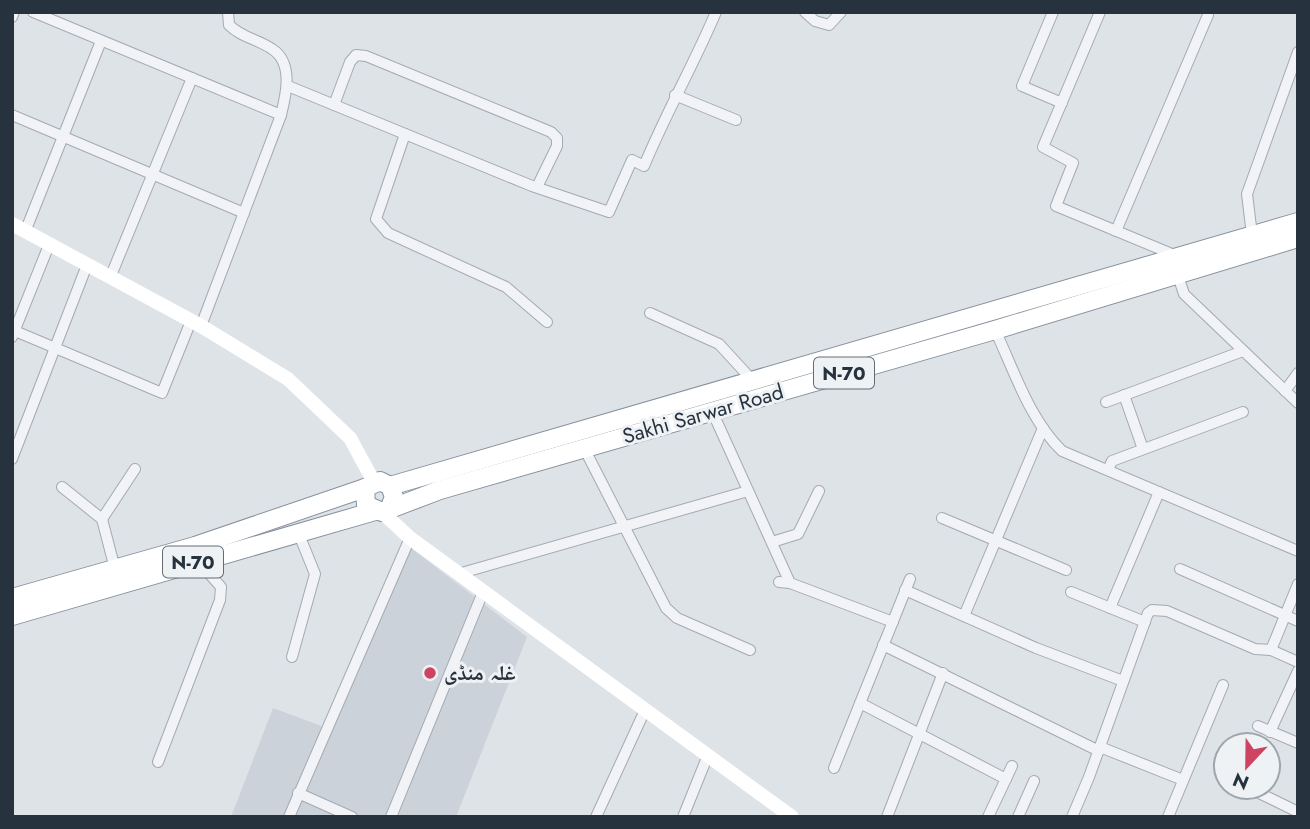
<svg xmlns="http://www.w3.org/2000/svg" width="1310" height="829" font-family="Jost,'Noto Naskh Arabic',sans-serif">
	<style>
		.built { fill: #ccd2da }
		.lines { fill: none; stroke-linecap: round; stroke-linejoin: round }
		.street-casing { stroke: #a3aab2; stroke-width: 12 }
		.highway-casing { stroke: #86919e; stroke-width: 20 }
		.street { stroke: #f1f3f6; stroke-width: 10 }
		.secondary { stroke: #fff; stroke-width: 14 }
		.highway { stroke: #fff; stroke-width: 18 }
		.poi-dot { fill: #ce4362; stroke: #eef2f5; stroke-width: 2.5 }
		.labels { text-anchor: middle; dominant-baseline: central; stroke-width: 6; stroke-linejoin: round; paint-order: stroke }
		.shield { fill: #eef2f5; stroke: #636c76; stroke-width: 2 }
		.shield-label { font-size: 19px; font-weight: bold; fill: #27323f }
		.street-label { font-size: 21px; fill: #27323f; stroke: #eef2f5 }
		.poi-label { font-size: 21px; font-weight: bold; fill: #27323f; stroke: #eef2f5; text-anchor: start }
	</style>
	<rect width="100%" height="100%" fill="#dee3e8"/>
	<path class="built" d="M403,542l124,95 -71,180h-225l42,-109 51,19z"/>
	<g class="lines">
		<defs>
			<g id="street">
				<path d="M33,12l248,103"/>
				<path d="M805,12l10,9 14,4 12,-13"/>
				<path d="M1053,12l-31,74 40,17"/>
				<path d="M1100,12l-57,135 30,16 -17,43 121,50"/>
				<path d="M12,17l2,-5"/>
				<path d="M288,86l244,100 77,26 23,-52 12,6c22,-53 50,-102 72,-154"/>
				<path d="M675,95l61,25"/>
				<path d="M334,105l16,-43 6,-7 10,1 185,76 6,6v8l-19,39"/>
				<path d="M12,115l232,98"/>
				<path d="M405,134l-29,85 12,14 118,54 41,35"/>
				<path d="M1116,231l92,-216"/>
				<path d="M25,232l76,-191"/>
				<path d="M1252,235l-5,-41 51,-142"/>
				<path d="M1177,273l7,21 114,109"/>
				<path d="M110,278l82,-200"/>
				<path d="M650,313l69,31 34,37"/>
				<path d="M201,326l80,-211c5,-20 13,-52 -9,-66 -14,-10 -30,-11 -43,-24l-1,-13"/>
				<path d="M995,330c19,40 34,89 67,121l236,100"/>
				<path d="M15,331l147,62 29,-72"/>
				<path d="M12,337l37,-92"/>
				<path d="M1285,391l13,-18"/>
				<path d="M1124,395l19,54"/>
				<path d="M1106,402l137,-51"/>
				<path d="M712,411l78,172"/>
				<path d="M584,448l82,160 11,10 73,32"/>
				<path d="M12,459l75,-194"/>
				<path d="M1108,470l4,-9 131,-49"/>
				<path d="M62,487l40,32 13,50"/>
				<path d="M942,518l124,52"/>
				<path d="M102,519l33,-50"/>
				<path d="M772,542l26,-8 21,-43"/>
				<path d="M1180,569l118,52"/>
				<path d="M458,574l290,-83"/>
				<path d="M779,582l11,1 103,39"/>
				<path d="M905,590l131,58 87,33"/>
				<path d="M1071,592l74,30"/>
				<path d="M1110,608l49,-116"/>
				<path d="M964,616l79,-188"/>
				<path d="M883,645l216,106"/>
				<path d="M1271,650l27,12"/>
				<path d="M292,657l23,-83 -17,-42"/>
				<path d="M860,703l146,76"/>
				<path d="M1258,726l40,17"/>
				<path d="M1270,732l28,-61"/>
				<path d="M1100,747l83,33"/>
				<path d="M158,762l62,-162 1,-13 -23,-26"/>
				<path d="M834,768l76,-189"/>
				<path d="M1224,776l2,1"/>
				<path d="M1247,787l51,25"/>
				<path d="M298,793l54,24"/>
				<path d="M289,817l121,-279"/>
				<path d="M391,817l92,-225"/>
				<path d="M596,817l49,-107"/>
				<path d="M683,817l25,-62"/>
				<path d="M887,817l56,-144"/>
				<path d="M988,817l24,-51"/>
				<path d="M1018,817l16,-36"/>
				<path d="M1072,817l17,-40 59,-164 4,-3 15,1 88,38 16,1 27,-66"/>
				<path d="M1168,817l55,-132"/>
			</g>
			<g id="highway">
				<path d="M390,486l908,-264"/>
				<path d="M390,507l4,-10 -4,-11 -10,-5 -15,7 1,17 16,7 58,-22 555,-160 303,-92"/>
				<path d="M12,598l183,-52 170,-58"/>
				<path d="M12,616l363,-105"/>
			</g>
		</defs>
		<use href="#street" class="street-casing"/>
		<use href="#highway" class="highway-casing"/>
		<use href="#street" class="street"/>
		<g class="secondary">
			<path d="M12,224l189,102 87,53 62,59 24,44"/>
			<path d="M382,512l28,26 382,279"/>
		</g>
		<use href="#highway" class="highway"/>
	</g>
	<circle class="poi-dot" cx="430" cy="673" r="7"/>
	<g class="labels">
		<g class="shield">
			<rect x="814" y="357.5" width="60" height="31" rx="5"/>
			<rect x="163" y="546.5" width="60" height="31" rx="5"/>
		</g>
		<g class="shield-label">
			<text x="844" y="373">N-70</text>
			<text x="193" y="562">N-70</text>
		</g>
		<g class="street-label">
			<text transform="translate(703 414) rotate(-16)">Sakhi Sarwar Road</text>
		</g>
		<g class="poi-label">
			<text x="444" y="673">غلہ منڈی</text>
		</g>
	</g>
	<rect width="1310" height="829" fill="none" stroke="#27323f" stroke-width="28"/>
	<g transform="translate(1247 766) rotate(202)"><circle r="33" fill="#eef2f5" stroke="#9ea5ac" stroke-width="2"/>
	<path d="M0-5L12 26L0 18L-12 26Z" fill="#ce4362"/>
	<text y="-10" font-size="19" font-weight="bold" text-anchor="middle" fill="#27323f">N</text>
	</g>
</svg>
